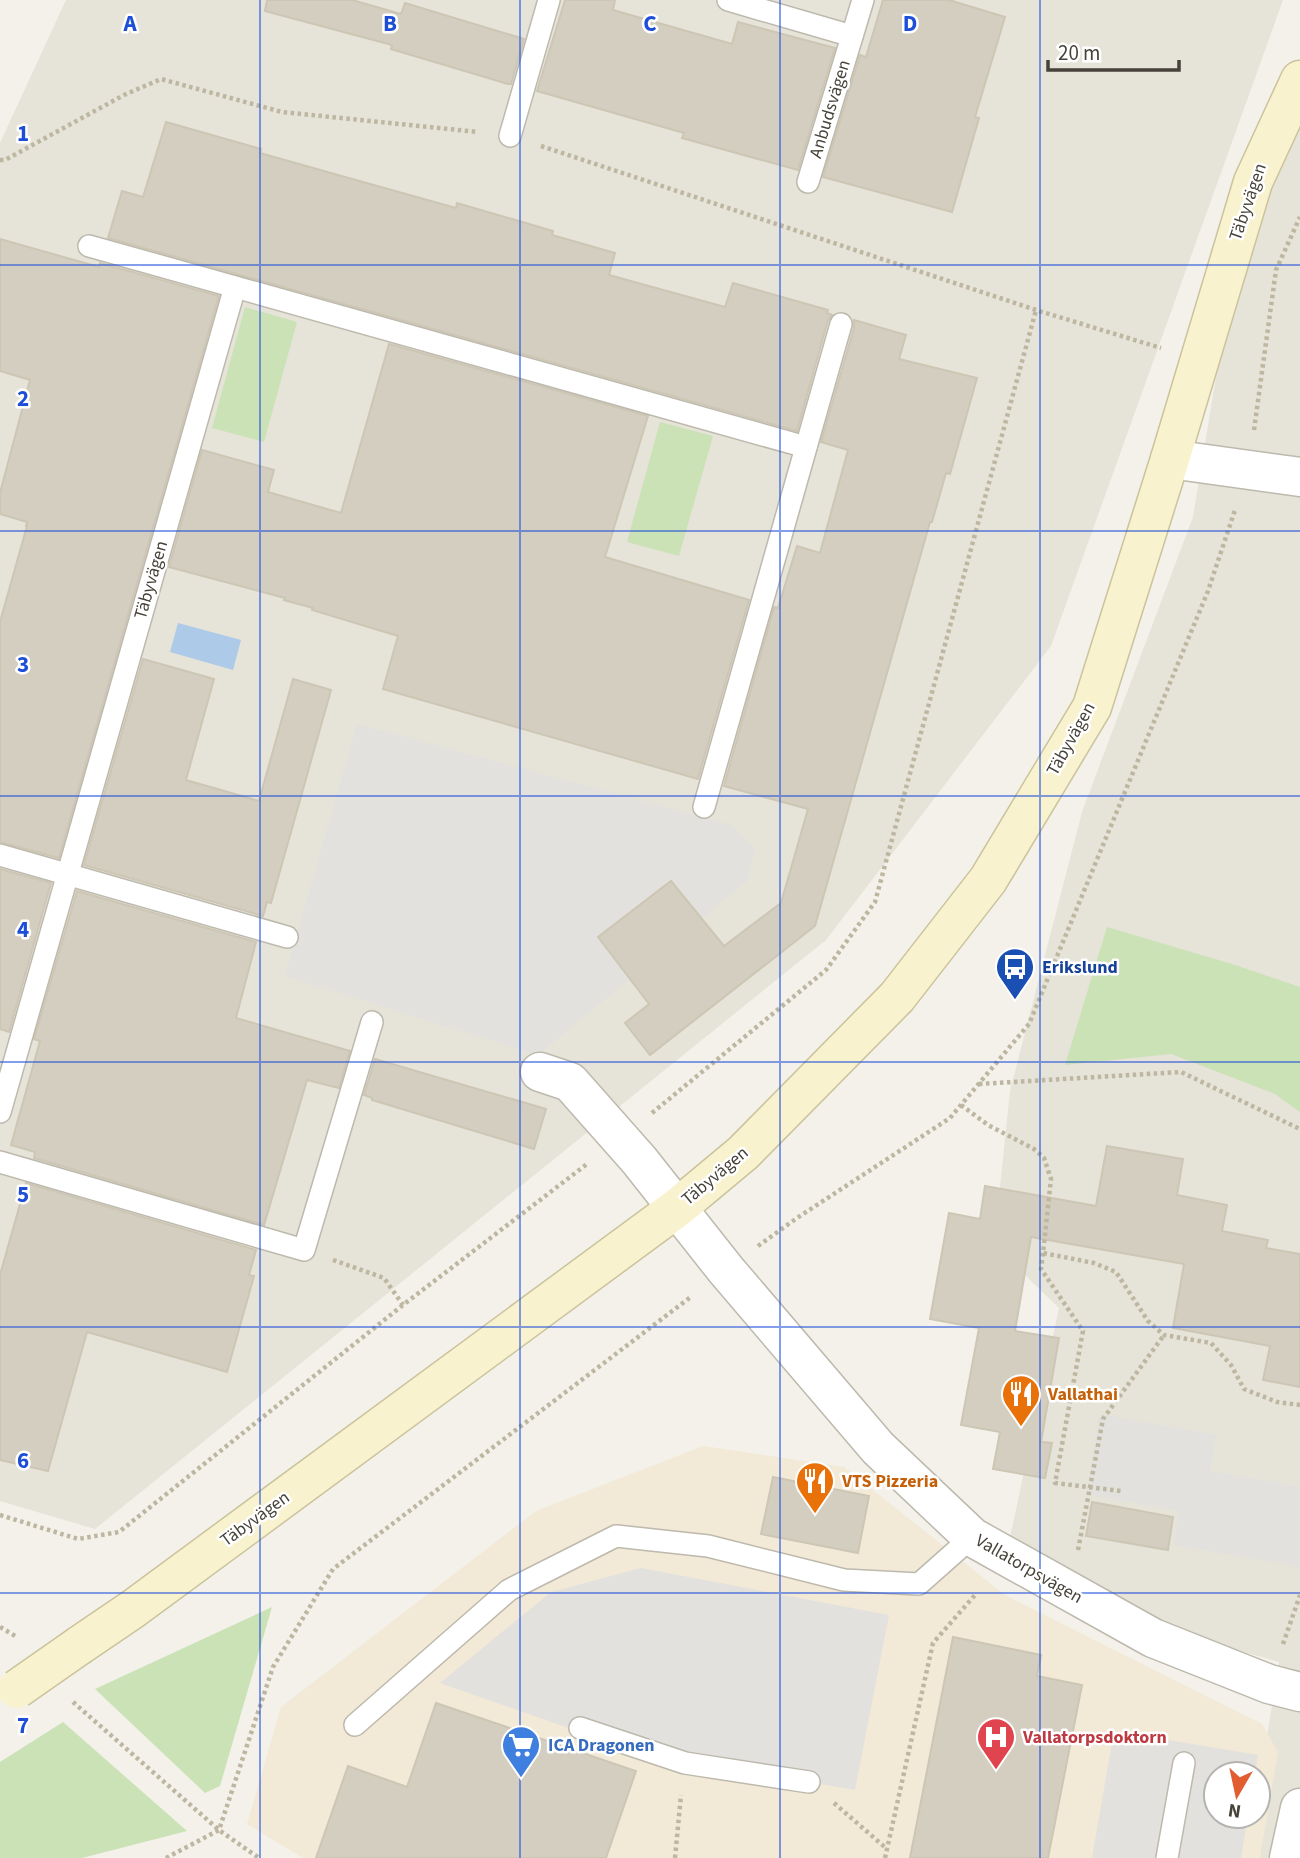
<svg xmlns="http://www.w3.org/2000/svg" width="1300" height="1858" font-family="'Source Sans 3',sans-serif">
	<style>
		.residential { fill: #e6e3d8 }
		.commercial { fill: #f2e9d7; fill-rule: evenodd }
		.green { fill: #cbe2b7 }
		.parking { fill: #e2e1de }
		.water { fill: #adcae8 }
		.building { fill: #d3cec0; stroke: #cdc6b4; stroke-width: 2 }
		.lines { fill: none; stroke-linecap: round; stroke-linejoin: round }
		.lane-casing { stroke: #bdb9ad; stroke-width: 24 }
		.street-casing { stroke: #bdb9ad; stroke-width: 41 }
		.secondary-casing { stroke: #cac39c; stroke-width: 41 }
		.path { stroke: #bdb6a0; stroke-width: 4.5; stroke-dasharray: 3.5 3.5; stroke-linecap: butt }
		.lane { stroke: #fff; stroke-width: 21 }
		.street { stroke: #fff; stroke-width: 38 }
		.secondary { stroke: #f9f2ce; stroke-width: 38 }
		.secondary-bridge-casing { stroke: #cac39c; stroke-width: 41; stroke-linecap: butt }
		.secondary-bridge { stroke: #f9f2ce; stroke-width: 38 }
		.grid { fill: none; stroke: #1d4ed8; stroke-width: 2; stroke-opacity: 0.55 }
		.labels { text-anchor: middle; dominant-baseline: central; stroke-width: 5; stroke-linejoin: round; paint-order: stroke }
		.street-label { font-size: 18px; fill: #464239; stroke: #fff }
		.transit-label { font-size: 18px; font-weight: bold; fill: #164399; stroke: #fff; text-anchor: start }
		.food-label { font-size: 18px; font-weight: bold; fill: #c56008; stroke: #fff; text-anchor: start }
		.health-label { font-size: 18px; font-weight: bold; fill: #be3a42; stroke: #fff; text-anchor: start }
		.shop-label { font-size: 18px; font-weight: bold; fill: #366cbe; stroke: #fff; text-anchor: start }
		.grid-label { font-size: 23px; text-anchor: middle; font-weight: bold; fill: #1d4ed8; stroke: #fff; stroke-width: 5; stroke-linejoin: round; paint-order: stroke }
	</style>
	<rect width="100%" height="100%" fill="#f3f1ea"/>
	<g class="residential">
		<path d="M66,0h1217l-232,646 -225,294 -731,589 -95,-28v-1358z"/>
		<path d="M1300,128v1730h-53l11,-42v-24l21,-130 -133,-38 -138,-77 51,-239 -65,-63 16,-154 72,-279 111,-295 40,-244z"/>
	</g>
	<path class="commercial" d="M703,1446l141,21 161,128 257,129 16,28 -18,106h-957l-56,-34 34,-117 255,-196zM1216,1774h42v42h-42z"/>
	<g class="green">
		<path d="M245,307l52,15 -33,120 -52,-14z"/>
		<path d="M660,422l53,14 -34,120 -52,-14z"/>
		<path d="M1107,927l125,37 68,23v125l-25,-18 -104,-40 -106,11z"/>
		<path d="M272,1607l-52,179 -15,7 -110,-104z"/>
		<path d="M63,1722l124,109 -105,27h-82v-96z"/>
	</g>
	<g class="parking">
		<path d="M357,724l375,101 23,25 -8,31 -209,174 -253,-79z"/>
		<path d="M1099,1414l117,21 -6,36 90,16v82l-10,-4 -116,-20 4,-34 -91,-17z"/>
		<path d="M641,1568l248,47 -34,175 -215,-37 -200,-70 111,-91z"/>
		<path d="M1114,1731l144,24 -3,19h-39v42h32l-7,42h-149z"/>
	</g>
	<path class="water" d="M178,623l63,17 -8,30 -63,-18z"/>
	<g class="building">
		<path d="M267,0h85l49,14 4,-11 119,36 -13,45h-3l-117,-35 1,-4 -127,-34z"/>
		<path d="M565,0h50l-2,10 119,34 6,-22 97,26 -37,122 -116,-32 2,-5 -147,-42z"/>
		<path d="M883,0h66l56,17 -30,100 4,1 -27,94 -129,-35 37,-122 6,2z"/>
		<path d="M166,122l95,27 -1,4 78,22 118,33 1,-5 96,28 -1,4 63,18 -6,22 116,32 8,-24 95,27 -1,3 5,2 -4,5 -31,111 -689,-193 14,-47 21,6z"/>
		<path d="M0,239l99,28 1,-4 119,33 -160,562 -59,-16v-220l27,-96h-1l1,-4 -27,-8v-21l30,-113 -30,-9z"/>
		<path d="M854,320l52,15 -7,24 78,19 -27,96 -4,-1 -14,49h-2l-115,404 -165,129 -25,-32 24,-19 -51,-67 73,-56 53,65 57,-43 27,-94 -84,-23 50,-179 4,1 19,-62 23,7 28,-103 -27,-8 33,-114z"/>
		<path d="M389,344l259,72 -43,141 144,43 -51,179 -315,-90 15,-53 -86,-26 1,-2 -29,-8 1,-2 -116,-31 33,-117 72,20 -6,22 73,21z"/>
		<path d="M143,659l71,20 -28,101 73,21 34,-122 38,11 -60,213 -4,-1 -4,14 -179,-51z"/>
		<path d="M0,869l51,14 -42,149 -9,-3z"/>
		<path d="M77,891l179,51 -20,76 114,33 -11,37 -32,-8 -43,145 -230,-67 1,-6 -24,-7 29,-104 -6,-2z"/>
		<path d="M375,1059l171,50 -12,40 -162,-49v-2l-8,-3z"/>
		<path d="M1107,1146l76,13 -6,36 50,10 -5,26 46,9 -2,8 34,6v133l-37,-7 7,-34 -97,-18 11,-64 -153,-27 -16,94 44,7 -18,104 11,1 -7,35 -52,-9 7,-37 -39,-7 18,-97 -49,-9 19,-106 31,6 5,-33 111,20z"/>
		<path d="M26,1183l230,67 -7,25 5,1 -27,96 -140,-40 -39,139 -48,-11v-185z"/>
		<path d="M773,1477l96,19 -11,57 -97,-19z"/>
		<path d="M1092,1502l81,15 -5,33 -82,-14z"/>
		<path d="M953,1637l88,18 -4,21 45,9 -34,173h-138z"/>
		<path d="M436,1703l200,68 -30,87h-290l32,-92 59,21z"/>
	</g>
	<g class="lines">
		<defs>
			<g id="lane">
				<path d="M728,0l124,36"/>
				<path d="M510,136l39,-136"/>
				<path d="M808,182l55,-182"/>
				<path d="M89,246l717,201"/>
				<path d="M704,807l137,-483"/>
				<path d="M0,855l287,82"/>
				<path d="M0,1112l235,-825"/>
				<path d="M0,1162l304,88 68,-228"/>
				<path d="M355,1725l154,-135 107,-54 92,10 136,34 75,4 53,-47"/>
				<path d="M580,1728l105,35 124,19"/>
				<path d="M1167,1858l17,-95"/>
			</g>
			<g id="street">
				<path d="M1170,459l130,18"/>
				<path d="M540,1072l30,10 69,78 87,110 152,178 94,89 181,101 116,46 31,8"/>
				<path d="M1289,1858l11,-50"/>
			</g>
			<path id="secondary" d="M80,1645l53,-36 544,-401 66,-55 154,-156 91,-117 104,-173 78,-248 83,-277 47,-102"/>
		</defs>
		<use href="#lane" class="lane-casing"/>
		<use href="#street" class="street-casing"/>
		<use href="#secondary" class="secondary-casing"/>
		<g class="path">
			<path d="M541,146l495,164 125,38"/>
			<path d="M0,160h5l119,-65 37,-16 121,33 196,20"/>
			<path d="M1254,430l22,-160 24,-53"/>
			<path d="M979,1084l202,-12 119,57"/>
			<path d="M961,1105l27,20 46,24 10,9 7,21 -8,74 51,10 22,9 32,49 16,14 47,8 20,22 13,24 33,13 23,3"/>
			<path d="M652,1113l174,-143 49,-68 161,-592"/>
			<path d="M758,1246l39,-28 153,-100 79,-94 179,-433 27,-81"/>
			<path d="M1043,1253l-2,16 42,62 -28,152 66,8"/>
			<path d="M333,1260l51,18 19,27"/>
			<path d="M0,1515l78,24 41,-7 284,-227 184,-141"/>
			<path d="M1078,1550l25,-131 61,-84"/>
			<path d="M0,1627l17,10"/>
			<path d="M1283,1644l17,-49"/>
			<path d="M73,1702l146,128 40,28"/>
			<path d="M834,1803l53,46"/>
			<path d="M166,1858l53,-28 54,-163 60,-98 359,-273"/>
			<path d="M675,1858l6,-63"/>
			<path d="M885,1858l48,-215 42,-48"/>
		</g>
		<use href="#lane" class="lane"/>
		<use href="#street" class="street"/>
		<use href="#secondary" class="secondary"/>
		<defs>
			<path id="secondary-bridge" d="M17,1689l63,-44"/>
		</defs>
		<use href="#secondary-bridge" class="secondary-bridge-casing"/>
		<use href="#secondary-bridge" class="secondary-bridge"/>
	</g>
	<path class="grid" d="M260,0v1858M520,0v1858M780,0v1858M1040,0v1858M0,265h1300M0,531h1300M0,796h1300M0,1062h1300M0,1327h1300M0,1593h1300"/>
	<defs>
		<symbol id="bus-pin" viewBox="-11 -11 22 30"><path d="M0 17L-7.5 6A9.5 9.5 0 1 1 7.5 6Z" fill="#1a4fb4" stroke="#fff"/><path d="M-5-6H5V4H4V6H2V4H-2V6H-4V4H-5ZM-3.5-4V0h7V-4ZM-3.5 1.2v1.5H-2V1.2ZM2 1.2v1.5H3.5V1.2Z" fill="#fff"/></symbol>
		<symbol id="restaurant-pin" viewBox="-11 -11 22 30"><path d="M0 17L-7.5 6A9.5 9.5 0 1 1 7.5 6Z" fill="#e8710a" stroke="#fff"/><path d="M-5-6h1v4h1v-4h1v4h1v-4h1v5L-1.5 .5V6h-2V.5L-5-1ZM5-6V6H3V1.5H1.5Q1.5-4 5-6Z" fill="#fff"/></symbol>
		<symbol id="hospital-pin" viewBox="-11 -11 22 30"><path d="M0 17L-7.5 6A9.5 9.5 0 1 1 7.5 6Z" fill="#e0444e" stroke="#fff"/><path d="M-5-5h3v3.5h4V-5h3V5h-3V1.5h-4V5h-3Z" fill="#fff"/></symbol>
		<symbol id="supermarket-pin" viewBox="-11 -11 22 30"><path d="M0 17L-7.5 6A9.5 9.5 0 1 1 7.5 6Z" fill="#3f7fe0" stroke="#fff"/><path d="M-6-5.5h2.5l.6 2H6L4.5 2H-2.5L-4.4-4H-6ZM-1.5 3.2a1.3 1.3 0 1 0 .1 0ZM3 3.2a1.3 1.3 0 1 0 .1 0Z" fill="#fff"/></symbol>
	</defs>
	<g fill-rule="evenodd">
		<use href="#bus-pin" x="993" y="945" width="44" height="60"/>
		<use href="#restaurant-pin" x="999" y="1372" width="44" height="60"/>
		<use href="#restaurant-pin" x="793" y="1459" width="44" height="60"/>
		<use href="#hospital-pin" x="974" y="1715" width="44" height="60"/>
		<use href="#supermarket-pin" x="499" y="1723" width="44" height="60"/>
	</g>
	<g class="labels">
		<g class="street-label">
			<text transform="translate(830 109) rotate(-73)">Anbudsvägen</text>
			<text transform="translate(1248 202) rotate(-71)">Täbyvägen</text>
			<text transform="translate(151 580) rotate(-74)">Täbyvägen</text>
			<text transform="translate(1071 739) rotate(-61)">Täbyvägen</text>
			<text transform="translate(715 1176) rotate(-40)">Täbyvägen</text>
			<text transform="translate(255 1519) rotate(-36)">Täbyvägen</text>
			<text transform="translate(1029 1569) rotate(30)">Vallatorpsvägen</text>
		</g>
		<g class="transit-label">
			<text x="1042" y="967">Erikslund</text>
		</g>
		<g class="food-label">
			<text x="1048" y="1394">Vallathai</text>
			<text x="842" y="1481">VTS Pizzeria</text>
		</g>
		<g class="health-label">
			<text x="1023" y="1737">Vallatorpsdoktorn</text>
		</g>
		<g class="shop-label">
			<text x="548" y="1745">ICA Dragonen</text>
		</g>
	</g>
	<g class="grid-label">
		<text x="130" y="31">A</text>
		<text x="390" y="31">B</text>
		<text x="650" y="31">C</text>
		<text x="910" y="31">D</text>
		<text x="23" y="141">1</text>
		<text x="23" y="406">2</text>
		<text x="23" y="672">3</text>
		<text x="23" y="937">4</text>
		<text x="23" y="1202">5</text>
		<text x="23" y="1468">6</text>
		<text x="23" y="1733">7</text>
	</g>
	<g transform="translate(1237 1795) rotate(189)"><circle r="33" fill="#ffffff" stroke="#b5b3b0" stroke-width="2"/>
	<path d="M0-5L12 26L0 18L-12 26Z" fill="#e25d32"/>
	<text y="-10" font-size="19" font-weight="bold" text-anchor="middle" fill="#464239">N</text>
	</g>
	<path d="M1048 60v10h131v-10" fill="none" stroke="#464239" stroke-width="3.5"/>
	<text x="1058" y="60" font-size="21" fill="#464239" stroke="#ffffff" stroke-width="5" paint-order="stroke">20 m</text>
</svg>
